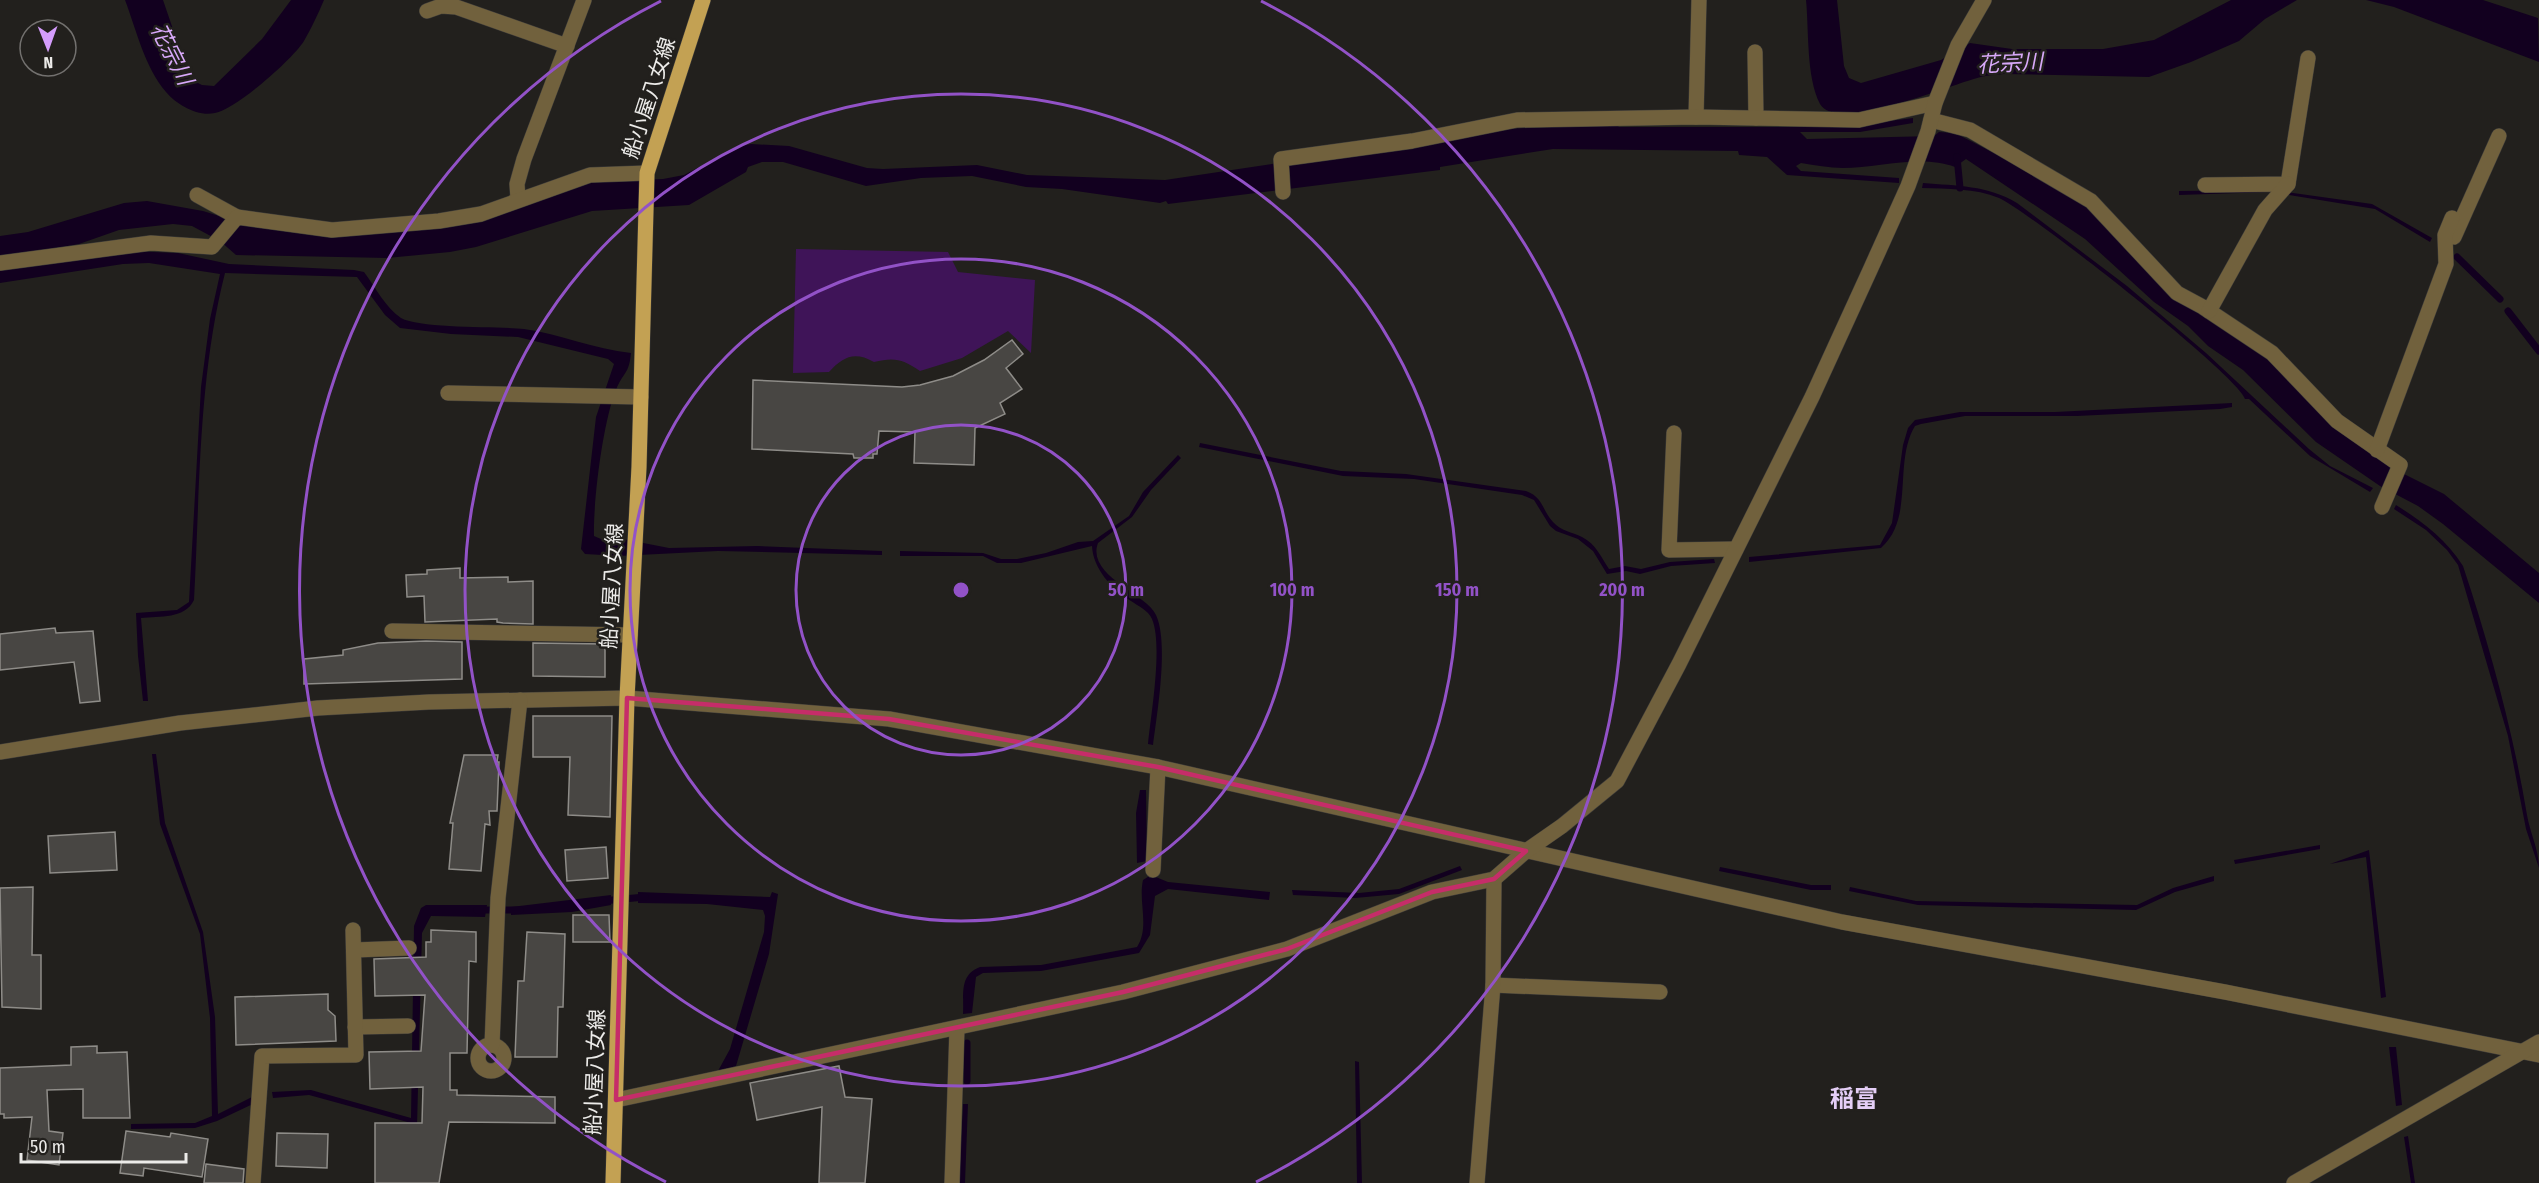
<svg xmlns="http://www.w3.org/2000/svg" width="2539" height="1183" font-family="'Fira Sans Condensed','Noto Sans JP',sans-serif">
	<style>
		.green { fill: #3f1458 }
		.water { fill: #12001f }
		.lines { fill: none; stroke-linecap: round; stroke-linejoin: round }
		.stream { stroke: #12001f; stroke-width: 7 }
		.building { fill: #484643; stroke: #8e8c88; stroke-width: 1.5 }
		.minor-casing { stroke: #3e3c3a; stroke-width: 16 }
		.major-casing { stroke: #3e3c3a; stroke-width: 16 }
		.minor { stroke: #71613d; stroke-width: 15 }
		.major { stroke: #c3a153; stroke-width: 15 }
		.marked { fill: none; stroke: #c62d69; stroke-width: 4.5; stroke-linejoin: round }
		.ring { fill: none; stroke: #9252c7; stroke-width: 3 }
		.labels { text-anchor: middle; dominant-baseline: central; stroke-width: 5; stroke-linejoin: round; paint-order: stroke }
		.street-label { font-size: 21px; fill: #ecebe9; stroke: #22201d }
		.water-label { font-size: 22px; font-style: italic; fill: #d8a9fa; stroke: #22201d }
		.quarter-label { font-size: 24px; font-weight: bold; fill: #e4cef6; stroke: #22201d }
		.centre { fill: #9252c7; stroke: #22201d; stroke-width: 3 }
		.ring-label { font-size: 18px; text-anchor: middle; font-weight: bold; fill: #9252c7; stroke: #22201d; stroke-width: 5; stroke-linejoin: round; paint-order: stroke }
	</style>
	<rect width="100%" height="100%" fill="#22201d"/>
	<path class="green" d="M796,249l152,3 10,20 77,8 -4,73 -23,-22 -46,27 -42,13c-17,-12 -26,-14 -46,-9 -20,-11 -31,-5 -45,10l-36,1z"/>
	<g class="water">
		<path d="M125,0h38l27,79 12,6 12,1 48,-47 29,-39h33c-6,14 -13,29 -20,41 -12,19 -68,68 -89,72 -17,4 -38,-8 -49,-21 -21,-24 -30,-63 -41,-92z"/>
		<path d="M1806,0h31l7,66 5,12 12,5 80,-23 29,-17 42,6h91l51,-9 77,-40h66l-32,19 -26,22 -48,21 -42,15 -145,-3c-7,1 -16,1 -23,3 -27,6 -144,57 -161,27 -14,-27 -11,-74 -14,-104z"/>
		<path d="M2366,0h117l55,18 1,44 -145,-55z"/>
		<path d="M1913,118v5l-53,9h-60l7,7 127,-3 5,-4 16,1 109,56 21,16 84,87 94,61 127,114 54,27 95,79v30l-96,-79 -25,-18 -38,-20 -64,-44 -73,-72 -35,-24 -20,-20 -34,-24 -69,-63 -119,-80 -11,8c-34,-13 -77,1 -112,1 -14,0 -28,-3 -42,-5l-5,3 5,5 98,7v5l-112,-8 -20,-18 -28,-2 -1,-4 -185,-2 -113,18v3l-272,34 -2,-3 -6,2 -98,-14 -36,-2 -54,-11 -51,2 -55,8 -83,-24h-21l-14,5 -2,5 -57,33 -97,6 -116,36 -26,5 -63,6 -151,-3 -16,-14 -28,-15 -19,-2 -54,6 -40,14 -79,14v-22l28,-4 96,-29 23,-2 56,10 42,13 45,8 39,5 31,-3 173,-33 61,-19 69,-3 21,-4 53,-28 14,-3 38,2 78,22 16,1 94,-4 50,10 138,5 341,-51 110,-5 3,3h222z"/>
		<path d="M1923,183c34,3 64,2 94,20l110,83 79,67 103,96 21,17 43,22 -3,4 -60,-36 -61,-57h-4c-7,-24 -215,-187 -246,-201 -24,-10 -52,-9 -77,-10z"/>
		<path d="M2271,190l101,14 60,34 -2,4 -55,-33 -105,-17 -91,3v-4z"/>
		<path d="M128,251l50,2 51,11 125,6 10,2c11,15 22,36 37,46 20,11 96,8 123,11 36,5 70,20 107,24 -2,22 -8,19 -15,37 -13,31 -23,112 -22,146l7,3h22l46,9 88,-2 125,5v4l-164,-4 -99,5 -34,-2 -4,-5 15,-132 18,-53 -6,-5 -90,-22 -67,-3 -51,-6 -15,-13 -28,-38 -132,-4c-27,106 -25,218 -31,327 -9,19 -34,16 -53,18l7,83h-5l-5,-45 -2,-43 41,-3 12,-8 12,-215 9,-68 10,-45 -71,-11 -26,1 -123,19v-13z"/>
		<path d="M2232,403v4l-12,2 -143,7h-112l-44,8 -6,2c-22,36 0,92 -34,122l-132,14v-5l131,-12 12,-22 11,-78 5,-17 7,-8 45,-8h95z"/>
		<path d="M1200,443l141,28 65,3 120,17c17,6 16,19 27,31 8,9 19,10 29,15 14,7 19,20 27,32l16,-3 16,3 29,-7 44,-3 1,4 -44,3 -31,8 -14,-3 -19,3 -14,-23 -15,-12 -22,-8 -6,-5 -16,-26 -12,-5 -108,-16 -71,-3 -144,-29z"/>
		<path d="M1178,455l3,3 -30,32 -19,27 -34,26c-12,33 48,50 58,72 13,28 1,99 -3,130l-5,-1c3,-30 15,-99 4,-125 -4,-9 -14,-13 -21,-18 -19,-12 -38,-32 -39,-55l-71,17h-24l-14,-7h-83v-5l83,2 18,6h16l29,-6 32,-11 15,-1 36,-25 14,-24z"/>
		<path d="M2396,505c27,17 50,34 67,61 27,81 50,165 64,249 3,18 12,35 12,53l-13,-39 -18,-93 -50,-171 -11,-15 -21,-20 -32,-21z"/>
		<path d="M152,754h4l9,69 38,109 12,85 3,97 36,-18 3,6 -40,19 -22,7 -64,1v-5l64,-1 17,-7 -2,-98 -10,-84 -40,-110z"/>
		<path d="M1140,790h6l1,71 -10,2 -1,-50z"/>
		<path d="M2320,845v4l-85,15 -1,-4z"/>
		<path d="M2369,850l17,147 -5,1 -15,-141 -36,7z"/>
		<path d="M1460,866l2,4 -63,24 -44,4 -62,-3 -1,-5 67,3 40,-4z"/>
		<path d="M1720,867l91,18h20v5h-20l-92,-19z"/>
		<path d="M1151,875l17,7 102,10 -1,8 -101,-11 -13,7 -5,39 -11,18 -98,18 -58,2 -7,4 -4,36 -9,1c1,-20 -4,-39 17,-47l61,-2 96,-18c13,-20 1,-45 6,-67z"/>
		<path d="M2214,876v5l-39,11 -39,18 -218,-5 -69,-14 1,-4 66,14 221,4 36,-17z"/>
		<path d="M638,892l132,5 2,-5 6,2 -9,60 -33,112 -18,5 12,-22 34,-117 1,-16 -2,-6 -56,-6 -69,-1z"/>
		<path d="M611,895v10l-39,7 -61,3v-8z"/>
		<path d="M426,905h61l-2,12 -54,-1 -9,17 -5,194 -15,56 9,-60 -102,-28 -36,3 -1,-6 39,-2 100,28 3,-192 7,-18z"/>
		<path d="M2389,1047h7l6,58 -6,1z"/>
		<path d="M1355,1061l4,1 3,121h-5z"/>
		<path d="M963,1104h5l-3,79h-6z"/>
		<path d="M2408,1136l7,47h-4l-7,-46z"/>
	</g>
	<g class="lines">
		<g class="stream">
			<path d="M1957,157l3,31"/>
			<path d="M2457,257l43,42"/>
			<path d="M2508,311l31,40"/>
			<path d="M602,901l43,-4"/>
			<path d="M477,910h43"/>
			<path d="M967,1043v38"/>
		</g>
	</g>
	<g class="building">
		<path d="M1012,340l11,14 -17,14 16,21 -22,14 5,11 -30,14 -1,37 -60,-2 1,-31 -36,-1 -2,23h-4v4h-19l-1,-4 -101,-5 1,-69 149,7 18,-2 33,-9 31,-16z"/>
		<path d="M460,568v10l48,-1v5l25,-1v43l-30,-1 -6,-1v-3l-72,3 -1,-26 -17,1 -1,-22 21,-1v-4z"/>
		<path d="M55,628l1,5 37,-2 7,70 -20,2 -6,-41 -74,8v-36z"/>
		<path d="M426,641l36,1v37l-158,5v-25l39,-4v-5l35,-7z"/>
		<path d="M533,643l72,1v33l-72,-1z"/>
		<path d="M533,716h79l-2,101 -42,-2 2,-58h-37z"/>
		<path d="M464,755h34l-1,7h2l-2,49h-8l1,14 -5,-1 -4,47 -32,-2 4,-46h-3z"/>
		<path d="M115,832l2,38 -67,3 -2,-37z"/>
		<path d="M606,847l2,31 -41,3 -2,-31z"/>
		<path d="M33,887l-1,68h9v54l-39,-2 -2,-119z"/>
		<path d="M573,915h36l1,27h-37z"/>
		<path d="M431,930l45,2v30l-7,-1 -2,92h-17v37h7v5l98,2v26l-106,-1 -10,61h-64v-60h47l1,-36 -53,2 -1,-37 52,-1 4,-56 -50,1 -1,-37 52,-2v-15h5z"/>
		<path d="M527,932l38,2 -2,73h-5l-1,50h-42l3,-76h6z"/>
		<path d="M328,994v16l7,6 1,25 -100,4 -1,-48z"/>
		<path d="M97,1046v7l30,-1 3,66h-47v-29l-36,1 2,41 14,2 -4,32 -32,-5 5,-43 -28,1v-4h-4v-46l71,-3v-18z"/>
		<path d="M839,1066l6,31 27,2 -7,84h-46l3,-76 -65,13 -7,-37z"/>
		<path d="M126,1131l44,6 1,-4 37,6 -6,38 -58,-9 -1,8 -23,-3z"/>
		<path d="M277,1133l51,1 -1,34 -51,-2z"/>
		<path d="M206,1164l38,5 -1,14h-39z"/>
	</g>
	<g class="lines">
		<defs>
			<g id="minor">
				<path d="M427,11l14,-5 15,1 111,39"/>
				<path d="M1755,52l1,66"/>
				<path d="M1696,117l3,-117"/>
				<path d="M1931,120l39,10 121,71 86,92 26,14 69,46 65,68 63,44 -18,42"/>
				<path d="M2205,185l83,-1 20,-126"/>
				<path d="M1283,192l-2,-33 131,-18 105,-21 179,-3 163,3 76,-17"/>
				<path d="M197,195l40,22"/>
				<path d="M518,199l-1,-15 7,-25 60,-159"/>
				<path d="M2454,237l45,-101"/>
				<path d="M0,263l151,-20 61,4 25,-30 95,13 107,-9 42,-7 109,-39 57,-2"/>
				<path d="M2209,311l56,-101 23,-26"/>
				<path d="M448,393l193,4"/>
				<path d="M1674,433l-5,117 67,-1"/>
				<path d="M2377,450l69,-186 -1,-29 7,-17"/>
				<path d="M392,631l238,4"/>
				<path d="M0,752l180,-29 138,-15 111,-6 198,-4 262,21 269,48 684,155 383,70 314,63"/>
				<path d="M1153,870l5,-103"/>
				<path d="M354,950l55,-2"/>
				<path d="M1493,985l167,7"/>
				<path d="M355,1027l53,-1"/>
				<circle cx="491" cy="1058" r="13"/>
				<path d="M492,1045l6,-147 22,-198"/>
				<path d="M616,1100l507,-108 164,-43 145,-57 62,-13 32,-28 36,-25 55,-45 62,-117 133,-267 59,-129 37,-82 20,-55 7,-28 23,-58 26,-45"/>
				<path d="M253,1183l9,-127 94,-1 -3,-125"/>
				<path d="M952,1183l5,-155"/>
				<path d="M1477,1183l16,-198 1,-106"/>
				<path d="M2294,1183l245,-141"/>
			</g>
			<path id="major" d="M613,1183l14,-485 12,-231 8,-294 56,-173"/>
		</defs>
		<use href="#minor" class="minor-casing"/>
		<use href="#major" class="major-casing"/>
		<use href="#minor" class="minor"/>
		<use href="#major" class="major"/>
	</g>
	<path class="marked" d="M627,698l262,21 269,48 368,84 -32,28 -62,13 -145,57 -164,43 -507,108z"/>
	<g class="ring">
		<circle cx="961" cy="590" r="165"/>
		<circle cx="961" cy="590" r="331"/>
		<circle cx="961" cy="590" r="496"/>
		<path d="M666 1182A661 661 0 0 1 661 1M1261 1A661 661 0 0 1 1256 1182"/>
	</g>
	<g class="labels">
		<g class="street-label">
			<text transform="translate(649 98) rotate(-72)">船小屋八女線</text>
			<text transform="translate(612 586) rotate(-87)">船小屋八女線</text>
			<text transform="translate(595 1072) rotate(-88)">船小屋八女線</text>
		</g>
		<g class="water-label">
			<text transform="translate(172 54) rotate(63)">花宗川</text>
			<text transform="translate(2010 63) rotate(-3)">花宗川</text>
		</g>
		<g class="quarter-label">
			<text x="1854" y="1099">稲富</text>
		</g>
	</g>
	<circle cx="961" cy="590" r="9" class="centre"/>
	<g class="ring-label">
		<text x="1126" y="596">50 m</text>
		<text x="1292" y="596">100 m</text>
		<text x="1457" y="596">150 m</text>
		<text x="1622" y="596">200 m</text>
	</g>
	<g transform="translate(48 48) rotate(179)"><circle r="28" fill="#22201d" stroke="#73716f" stroke-width="1.5"/>
	<path d="M0-4.5L10 22L0 15L-10 22Z" fill="#d49cfc"/>
	<text y="-9" font-size="16" font-weight="bold" text-anchor="middle" fill="#ecebe9">N</text>
	</g>
	<path d="M21 1153v9h165v-9" fill="none" stroke="#ecebe9" stroke-width="3"/>
	<text x="30" y="1153" font-size="18" fill="#ecebe9" stroke="#22201d" stroke-width="4.5" paint-order="stroke">50 m</text>
</svg>
